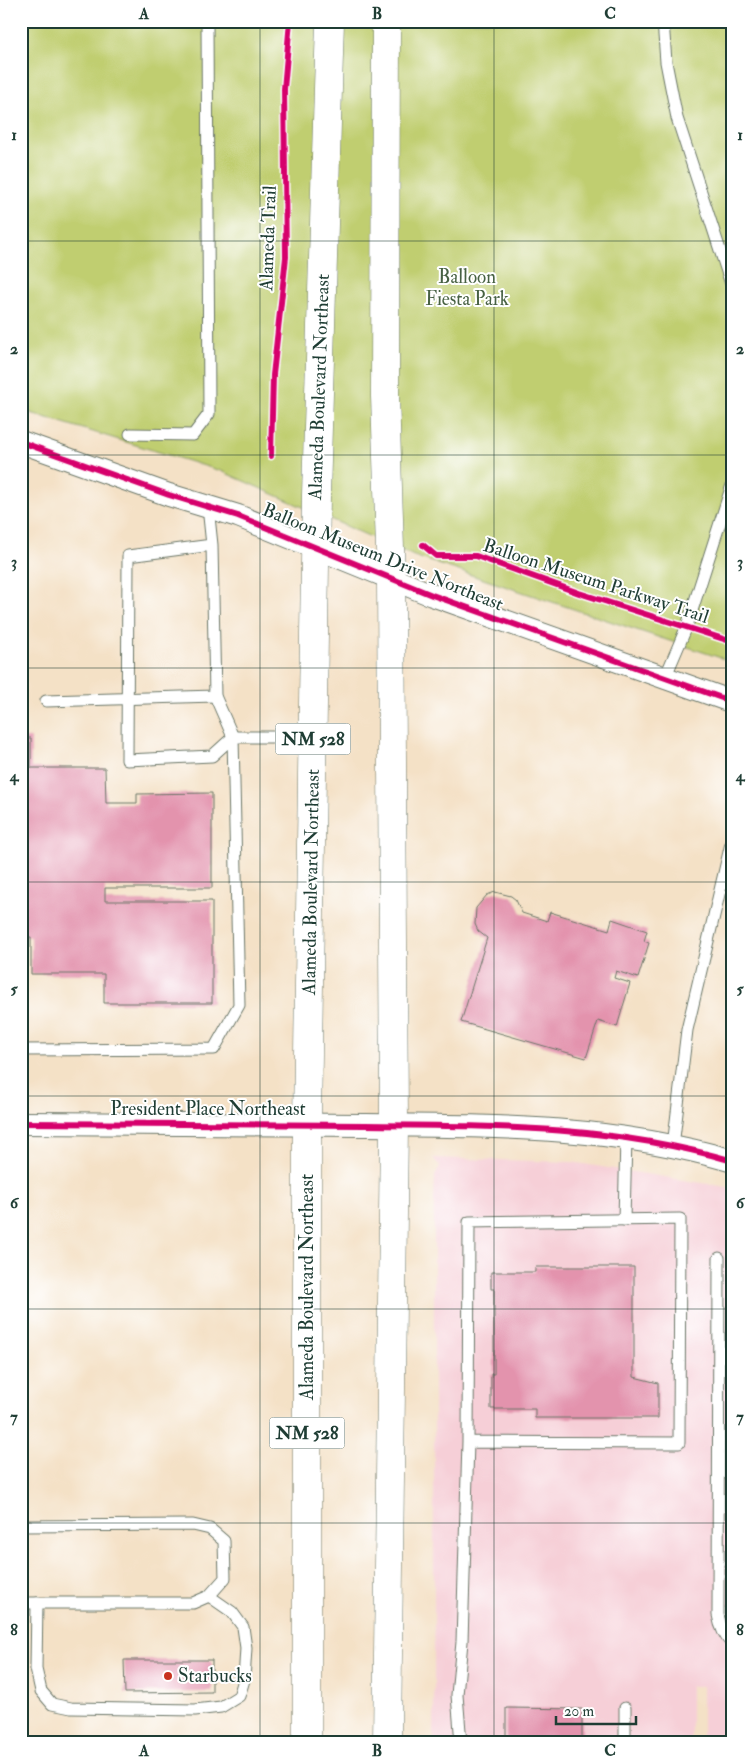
<svg xmlns="http://www.w3.org/2000/svg" width="754" height="1764" font-family="'IM FELL Double Pica',serif">
	<style>
		.built { fill: #f6cfd7 }
		.green { fill: #c0ce70; stroke: #708652 }
		.building { fill: #e393ad }
		.lines { fill: none; stroke-linecap: round; stroke-linejoin: round }
		.lane-casing { stroke: #6a7667; stroke-width: 13 }
		.street-casing { stroke: #6a7667; stroke-width: 24 }
		.primary-casing { stroke: #6a7667; stroke-width: 29 }
		.lane { stroke: #fff; stroke-width: 11 }
		.street { stroke: #fff; stroke-width: 22 }
		.primary { stroke: #fff; stroke-width: 28 }
		.cycleway-casing { stroke: #fff; stroke-width: 9 }
		.cycleway { stroke: #d6006c; stroke-width: 6 }
		.grid { fill: none; stroke: #1f3d34; stroke-width: 1; stroke-opacity: 0.55 }
		.poi-dot { fill: #c8321e; stroke: #fff; stroke-width: 2 }
		.labels { text-anchor: middle; dominant-baseline: central; stroke-width: 4; stroke-linejoin: round; paint-order: stroke }
		.shield { fill: #fff; stroke: #627771; stroke-width: 1 }
		.shield-label { font-size: 18px; font-weight: bold; fill: #1f3d34 }
		.street-label { font-size: 19px; fill: #1f3d34; stroke: #fff }
		.park-label { font-size: 19px; fill: #476143; stroke: #fff }
		.poi-label { font-size: 19px; fill: #1f3d34; stroke: #fff; text-anchor: start }
		.neatline { fill: none; stroke: #1f3d34; stroke-width: 2 }
		.grid-label { font-size: 16px; text-anchor: middle; font-weight: bold; fill: #1f3d34 }
	</style>
	<rect width="100%" height="100%" fill="#fff"/>
	<filter id="ink" filterUnits="userSpaceOnUse"><feTurbulence type="fractalNoise" baseFrequency=".02" numOctaves="2"/><feDisplacementMap in="SourceGraphic" scale="10" xChannelSelector="R" yChannelSelector="G"/><feConvolveMatrix kernelMatrix="1 2 1 2 8 2 1 2 1" color-interpolation-filters="sRGB"/></filter>
	<filter id="wash" filterUnits="userSpaceOnUse"><feTurbulence type="fractalNoise" baseFrequency=".0096" numOctaves="4" result="noise"/><feDisplacementMap in="SourceGraphic" scale="20" xChannelSelector="R" yChannelSelector="G"/><feGaussianBlur stdDeviation="1.12" result="paint"/><feColorMatrix in="noise" values="0 0 0 0 0 0 0 0 0 0 0 0 0 0 0 0 0 1.4 0 .05"/><feComposite in="paint" operator="in"/></filter>
	<g filter="url(#wash)">
		<rect width="100%" height="100%" fill="#f4e1c6"/>
		<path class="built" d="M433,1158l138,4 162,26v555h-31v-57h-11v57h-257v-541l1,-26 5,-10z"/>
		<path class="green" d="M21,21h712v641l-319,-106 -193,-85 -200,-61z"/>
		<g id="blocks">
			<g class="building">
				<path d="M21,738h10v30h74l1,35h31v-9l75,-1v95h-107v13h107v102h-108v-29h-73v-37h-10z"/>
				<path d="M495,892l16,4 5,4 6,13 25,8 3,-9 59,18 3,-11 35,12 -3,10 5,2 -11,35 -22,-7 -2,7 16,5 -13,44 -19,-6 -12,37 -125,-36 26,-84 -9,-7 -3,-7 1,-16 11,-13z"/>
				<path d="M535,1267h99v110l24,6v35h-123v-9h-44v-35h3v-85h-3v-17h44z"/>
				<path d="M124,1660h88v32l-87,1z"/>
				<path d="M506,1708l76,1v34h-76z"/>
			</g>
		</g>
	</g>
	<g filter="url(#ink)">
		<use href="#blocks" fill-opacity="0" stroke="#6a7667" stroke-width="1"/>
		<g class="lines">
			<defs>
				<g id="lane">
					<path d="M663,21l3,41 11,56 56,172"/>
					<path d="M130,434l63,1 16,-21 -2,-393"/>
					<path d="M208,507l4,38 3,151 18,41 -21,19 -85,4 1,-204 84,-11"/>
					<path d="M664,680l23,-54 46,-144"/>
					<path d="M46,701l169,-5"/>
					<path d="M21,1050l193,-1 25,-44 -6,-268h80"/>
					<path d="M673,1146l14,-116 46,-195"/>
					<path d="M624,1220l2,-83"/>
					<path d="M719,1258l-1,357c2,12 6,21 15,30"/>
					<path d="M21,1526l172,-1 17,4 14,12 1,37 -16,18 -16,7h-172"/>
					<path d="M37,1603l-1,66 5,22 11,13 19,4 124,2 26,-3 18,-11 5,-16 2,-32 -3,-21 -11,-15 -23,-16"/>
					<path d="M461,1743l-4,-48 5,-53 6,-200 1,-220 211,-3 -1,224 -211,-1"/>
					<path d="M625,1743v-35"/>
				</g>
				<g id="street">
					<path d="M21,442l148,53 69,21 194,79 301,107"/>
					<path d="M21,1123c115,1 230,1 344,2 127,1 244,0 368,36"/>
				</g>
				<g id="primary">
					<path d="M386,21l-1,375 6,183 3,546 -7,618"/>
					<path d="M307,1743v-619l9,-629 14,-474"/>
				</g>
			</defs>
			<use href="#lane" class="lane-casing"/>
			<use href="#street" class="street-casing"/>
			<use href="#primary" class="primary-casing"/>
			<use href="#lane" class="lane"/>
			<use href="#street" class="street"/>
			<use href="#primary" class="primary"/>
			<defs>
				<g id="cycleway">
					<path d="M21,442l148,53 69,21 194,79 301,107"/>
					<path d="M271,456l2,-81 13,-118 -2,-168 6,-68"/>
					<path d="M423,545l13,11h40l103,37 154,49"/>
					<path d="M21,1123c115,1 230,1 344,2 127,1 244,0 368,36"/>
				</g>
			</defs>
			<use href="#cycleway" class="cycleway-casing"/>
			<use href="#cycleway" class="cycleway"/>
		</g>
	</g>
	<path class="grid" d="M260,21v1722M494,21v1722M21,241h712M21,455h712M21,668h712M21,882h712M21,1096h712M21,1309h712M21,1523h712"/>
	<circle class="poi-dot" cx="168" cy="1676" r="5"/>
	<g class="labels">
		<g class="shield">
			<rect x="275.5" y="723.5" width="75" height="31" rx="4"/>
			<rect x="269.5" y="1417.5" width="75" height="31" rx="4"/>
		</g>
		<g class="shield-label">
			<text x="313" y="739">NM 528</text>
			<text x="307" y="1433">NM 528</text>
		</g>
		<g class="street-label">
			<text transform="translate(268 238) rotate(-88)">Alameda Trail</text>
			<text transform="translate(319 387) rotate(-88)">Alameda Boulevard Northeast</text>
			<text transform="translate(383 557) rotate(22)">Balloon Museum Drive Northeast</text>
			<text transform="translate(596 581) rotate(18)">Balloon Museum Parkway Trail</text>
			<text transform="translate(311 882) rotate(-89)">Alameda Boulevard Northeast</text>
			<text x="208" y="1109">President Place Northeast</text>
			<text transform="translate(307 1287) rotate(-90)">Alameda Boulevard Northeast</text>
		</g>
		<g class="park-label">
			<text x="467" y="277">Balloon<tspan x="467" dy="22">Fiesta Park</tspan></text>
		</g>
		<g class="poi-label">
			<text x="178" y="1676">Starbucks</text>
		</g>
	</g>
	<rect width="754" height="1764" fill="none" stroke="#fff" stroke-width="55"/>
	<path d="M556 1716v8h80v-8" fill="none" stroke="#1f3d34" stroke-width="2.5"/>
	<text x="564" y="1716" font-size="15" fill="#1f3d34" stroke="#ffffff" stroke-width="4" paint-order="stroke">20 m</text>
	<rect x="28" y="28" width="698" height="1708" class="neatline"/>
	<g class="grid-label">
		<text x="144" y="19">A</text>
		<text x="377" y="19">B</text>
		<text x="610" y="19">C</text>
		<text x="14" y="140">1</text>
		<text x="740" y="140">1</text>
		<text x="14" y="354">2</text>
		<text x="740" y="354">2</text>
		<text x="14" y="567">3</text>
		<text x="740" y="567">3</text>
		<text x="14" y="781">4</text>
		<text x="740" y="781">4</text>
		<text x="14" y="994">5</text>
		<text x="740" y="994">5</text>
		<text x="14" y="1208">6</text>
		<text x="740" y="1208">6</text>
		<text x="14" y="1422">7</text>
		<text x="740" y="1422">7</text>
		<text x="14" y="1635">8</text>
		<text x="740" y="1635">8</text>
		<text x="144" y="1756">A</text>
		<text x="377" y="1756">B</text>
		<text x="610" y="1756">C</text>
	</g>
</svg>
